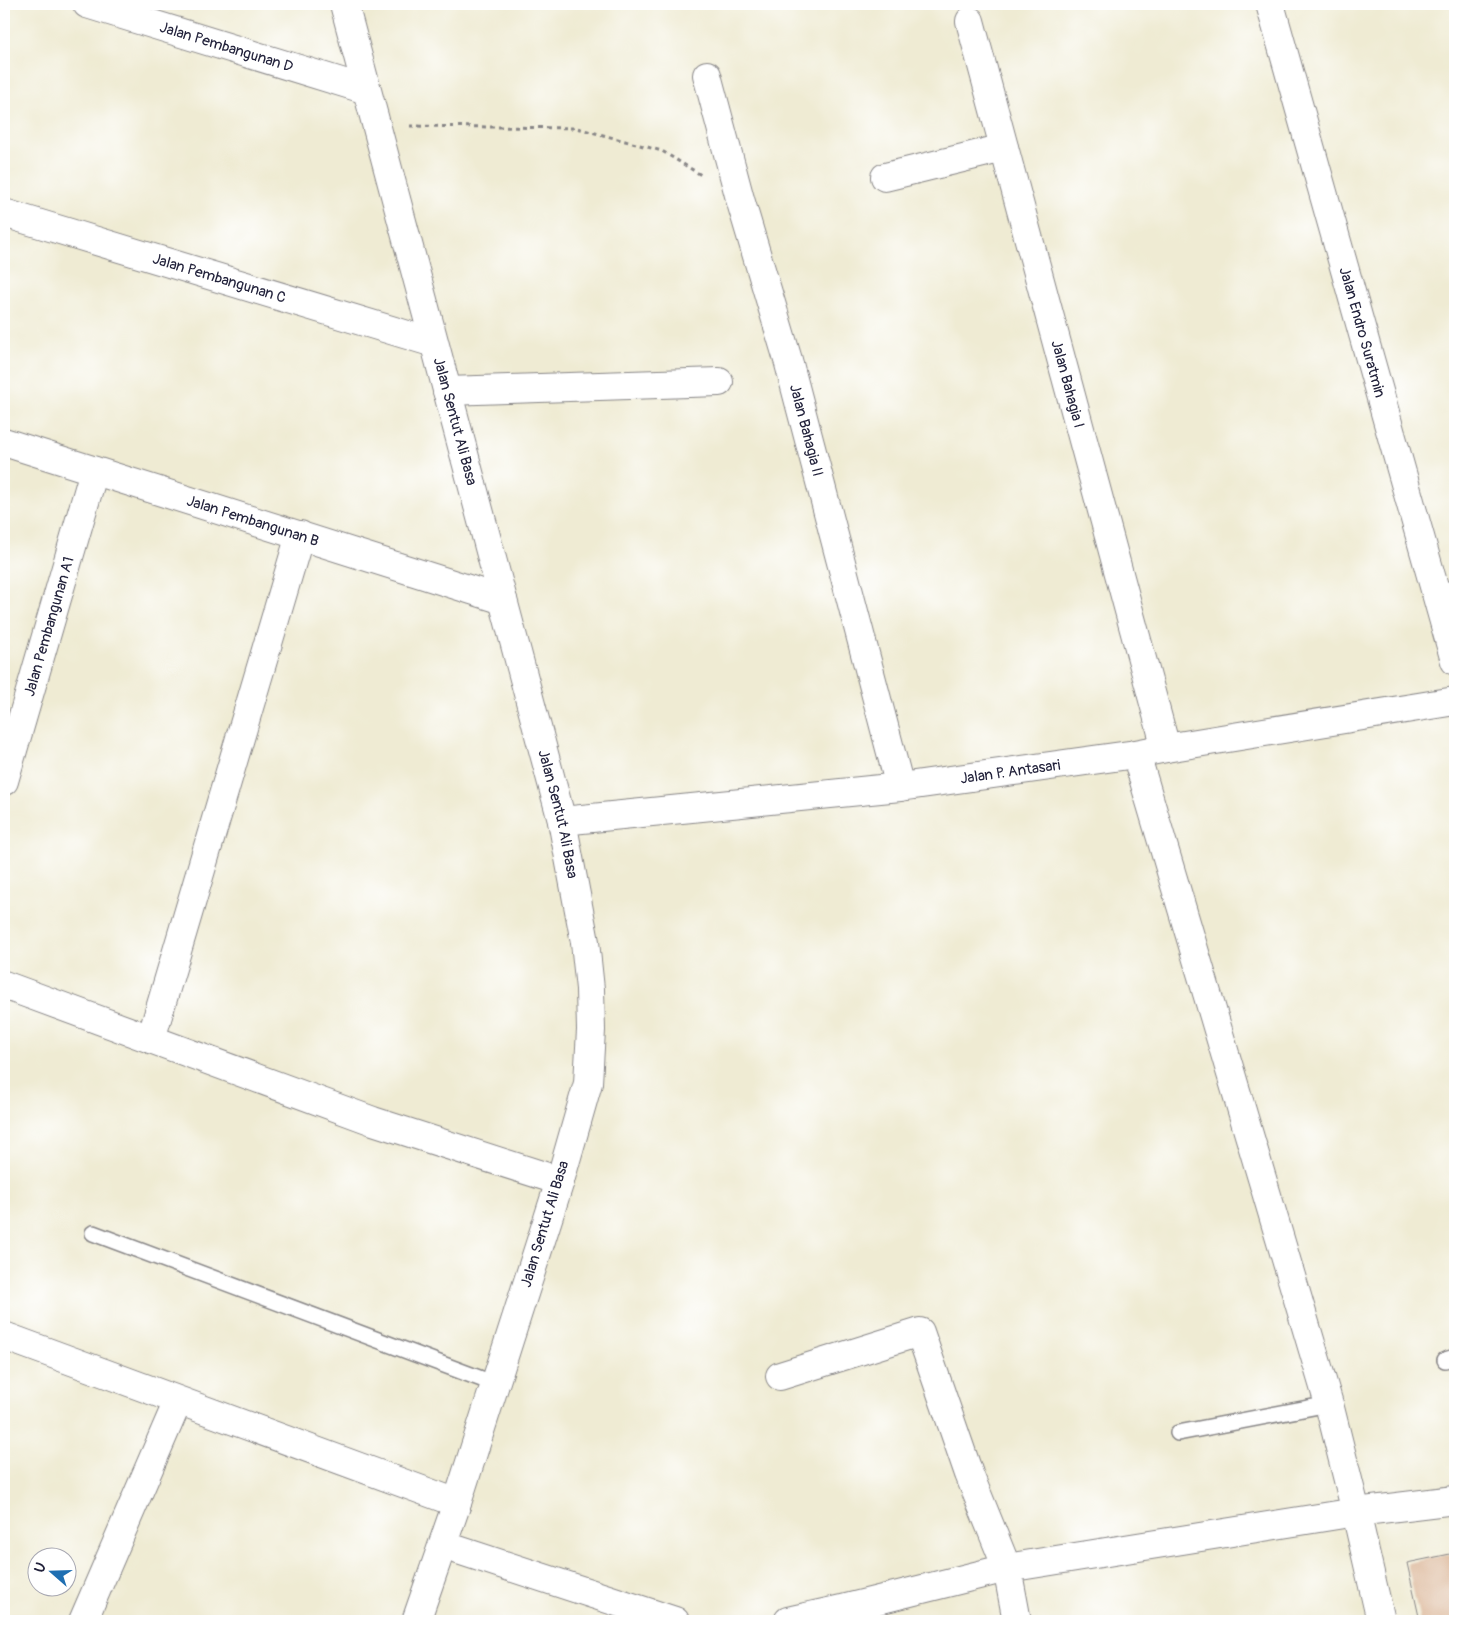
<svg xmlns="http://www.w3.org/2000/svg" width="1459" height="1625" font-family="Pangolin,sans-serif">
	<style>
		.building { fill: #d7ae8c }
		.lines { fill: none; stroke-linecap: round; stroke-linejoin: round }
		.lane-casing { stroke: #888687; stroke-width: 18 }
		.street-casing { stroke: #888687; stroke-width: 30 }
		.secondary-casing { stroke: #888687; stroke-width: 30 }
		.path { stroke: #888687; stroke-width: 3; stroke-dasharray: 4 4; stroke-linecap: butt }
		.lane { stroke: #fff; stroke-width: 15 }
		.street { stroke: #fff; stroke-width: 28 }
		.secondary { stroke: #fff; stroke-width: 28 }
		.labels { text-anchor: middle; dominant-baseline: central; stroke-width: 5; stroke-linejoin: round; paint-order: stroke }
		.street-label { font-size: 15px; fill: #22223b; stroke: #fff }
	</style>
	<rect width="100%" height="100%" fill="#fff"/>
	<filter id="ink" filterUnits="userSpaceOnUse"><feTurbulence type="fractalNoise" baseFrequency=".02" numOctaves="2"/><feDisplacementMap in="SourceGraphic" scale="10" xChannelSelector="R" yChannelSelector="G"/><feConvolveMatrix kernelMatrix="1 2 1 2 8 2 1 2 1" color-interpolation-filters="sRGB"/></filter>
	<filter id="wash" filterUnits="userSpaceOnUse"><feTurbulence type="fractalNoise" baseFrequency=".0096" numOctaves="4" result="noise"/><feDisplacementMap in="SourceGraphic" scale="20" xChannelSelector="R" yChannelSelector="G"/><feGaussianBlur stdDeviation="1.12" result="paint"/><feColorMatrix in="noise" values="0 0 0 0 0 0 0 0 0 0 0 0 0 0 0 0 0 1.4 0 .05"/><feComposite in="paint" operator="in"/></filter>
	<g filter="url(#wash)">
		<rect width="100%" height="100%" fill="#efebd3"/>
		<g id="blocks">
			<path class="building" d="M1455,1553v68h-35l-13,-58z"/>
		</g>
	</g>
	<g filter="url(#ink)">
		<use href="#blocks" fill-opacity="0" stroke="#888687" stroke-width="1"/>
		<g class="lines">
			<defs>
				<g id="lane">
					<path d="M93,1233l402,151"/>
					<path d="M1445,1360l10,-3"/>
					<path d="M1178,1433l151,-29"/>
				</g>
				<g id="street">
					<path id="s1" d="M87,4l280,86"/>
					<path id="s2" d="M344,4l218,817 23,121 5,47 1,41 -3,53 -28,98 -103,322 -41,118"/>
					<path id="s3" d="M970,21l196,727"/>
					<path id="s4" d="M707,75l33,124 48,161 112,427"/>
					<path d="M885,177l119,-29"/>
					<path id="s5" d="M4,213l430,130"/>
					<path d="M447,391l272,-9"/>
					<path id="s6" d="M4,442l499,158"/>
					<path d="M1438,597l17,-2"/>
					<path d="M1136,754l193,650 27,108 25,109"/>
					<path id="s7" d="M4,781l90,-310"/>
					<path id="s8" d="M562,821l338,-34 236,-33 30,-6 289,-47"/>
					<path d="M4,985l369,136 187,60"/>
					<path d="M151,1039l149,-504"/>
					<path d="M4,1336l453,167"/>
					<path d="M780,1376l140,-44 49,142 38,94 10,53"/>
					<path d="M443,1545l232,76"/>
					<path d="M83,1621l95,-220"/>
					<path d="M788,1621l54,-12 165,-41 349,-56 99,-12"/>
				</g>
				<g id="secondary">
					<path id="s9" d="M1270,4l185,657"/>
				</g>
			</defs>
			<use href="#lane" class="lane-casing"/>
			<use href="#street" class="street-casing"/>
			<use href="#secondary" class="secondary-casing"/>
			<path class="path" d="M410,126l167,2 85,23 39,24"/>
			<use href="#lane" class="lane"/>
			<use href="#street" class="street"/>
			<use href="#secondary" class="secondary"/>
		</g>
	</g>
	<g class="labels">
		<g class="street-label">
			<text stroke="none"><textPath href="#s1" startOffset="146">Jalan Pembangunan D</textPath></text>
			<text stroke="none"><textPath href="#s5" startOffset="225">Jalan Pembangunan C</textPath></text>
			<text stroke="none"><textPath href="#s9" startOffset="341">Jalan Endro Suratmin</textPath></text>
			<text stroke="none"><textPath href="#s3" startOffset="376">Jalan Bahagia I</textPath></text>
			<text stroke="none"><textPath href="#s2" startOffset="432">Jalan Sentut Ali Basa</textPath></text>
			<text stroke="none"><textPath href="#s4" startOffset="369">Jalan Bahagia II</textPath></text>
			<text stroke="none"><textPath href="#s6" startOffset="261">Jalan Pembangunan B</textPath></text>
			<text stroke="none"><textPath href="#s7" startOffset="161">Jalan Pembangunan A1</textPath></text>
			<text stroke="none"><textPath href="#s8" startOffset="451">Jalan P. Antasari</textPath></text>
			<text stroke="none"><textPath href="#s2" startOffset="838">Jalan Sentut Ali Basa</textPath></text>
			<text transform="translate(545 1224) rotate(-73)">Jalan Sentut Ali Basa</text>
		</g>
	</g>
	<rect width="1459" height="1625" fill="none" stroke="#fff" stroke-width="20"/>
	<g transform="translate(52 1572) rotate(290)"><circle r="24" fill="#ffffff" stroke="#a7a7b1"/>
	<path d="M0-4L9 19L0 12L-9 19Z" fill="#1f6fb2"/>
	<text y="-8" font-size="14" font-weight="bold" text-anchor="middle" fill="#22223b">U</text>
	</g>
</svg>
